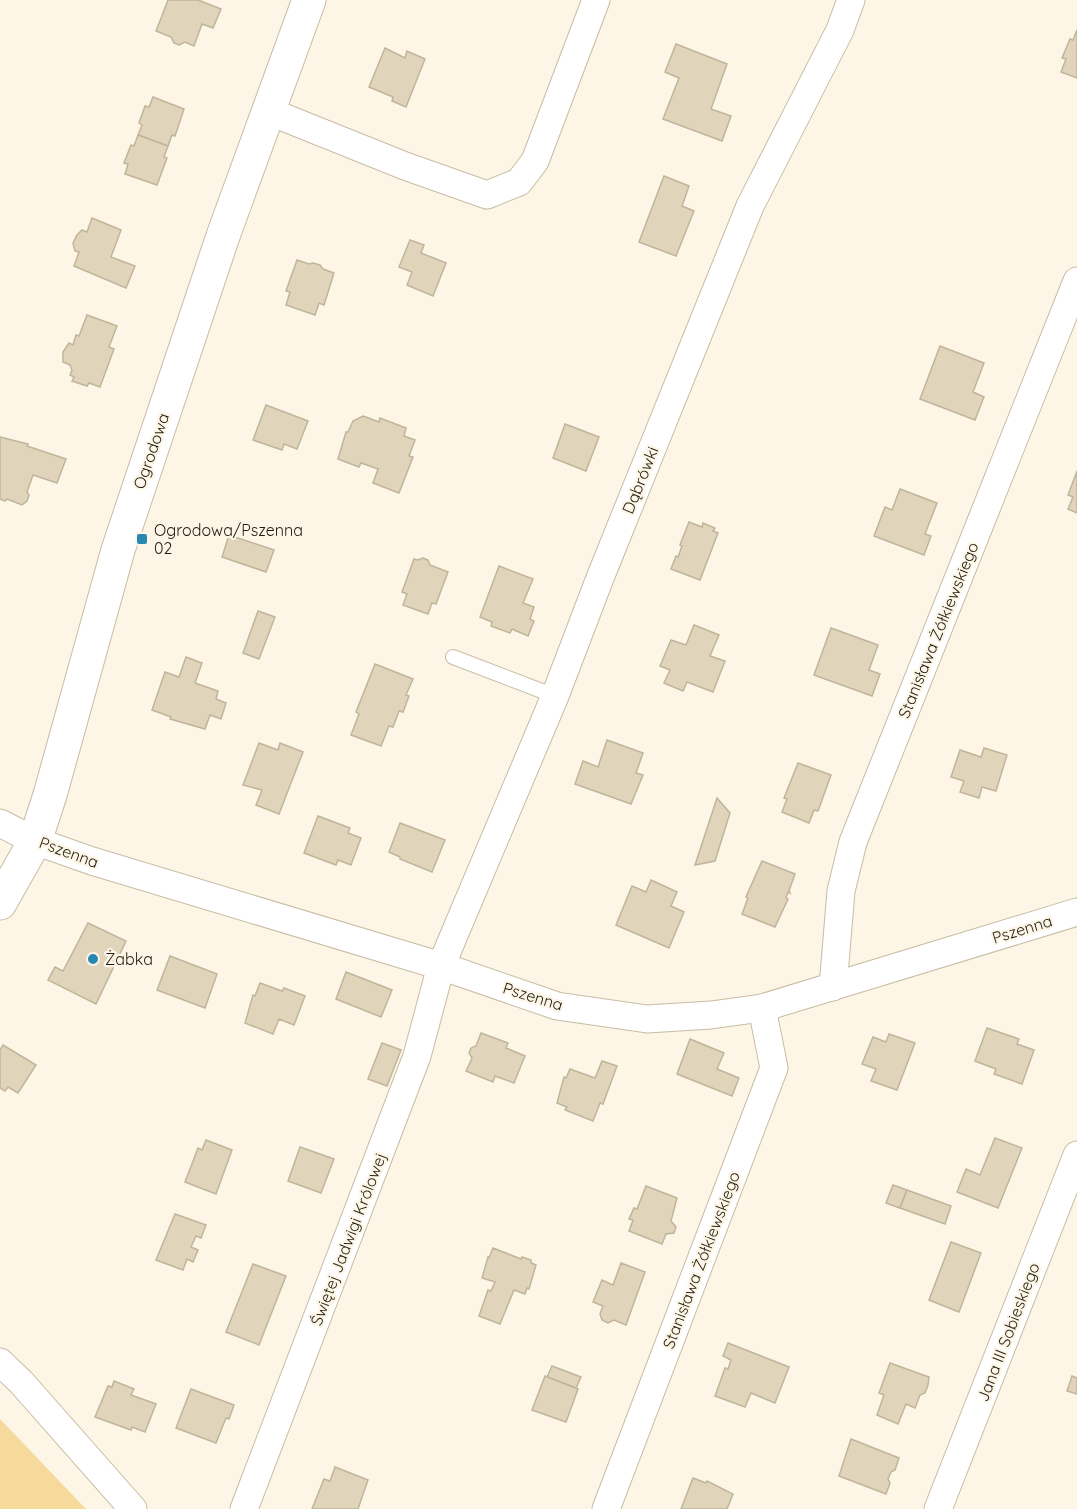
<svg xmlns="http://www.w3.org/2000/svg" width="1077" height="1509" font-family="Quicksand,sans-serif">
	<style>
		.green { fill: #f5da9b }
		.building { fill: #e0d4ba; stroke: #c0b59b; stroke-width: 1.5 }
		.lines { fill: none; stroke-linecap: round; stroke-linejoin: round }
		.service-casing { stroke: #c8bca3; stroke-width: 16 }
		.minor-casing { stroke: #c8bca3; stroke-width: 29 }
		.tertiary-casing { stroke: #c8bca3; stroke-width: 35 }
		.service { stroke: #fff; stroke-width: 14 }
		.minor { stroke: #fff; stroke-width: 27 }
		.tertiary { stroke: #fff; stroke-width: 33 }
		.poi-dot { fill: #2888b3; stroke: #fdf6e6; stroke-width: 2 }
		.labels { text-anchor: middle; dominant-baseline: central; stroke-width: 4.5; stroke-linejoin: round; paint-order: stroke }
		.street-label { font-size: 16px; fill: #211d13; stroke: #fdf6e6 }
		.poi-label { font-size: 16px; fill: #211d13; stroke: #fdf6e6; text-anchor: start }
	</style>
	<rect width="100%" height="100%" fill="#fdf6e6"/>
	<path class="green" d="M0,1419l86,90h-86z"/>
	<g class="building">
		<path d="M168,0h30l23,9 -8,19 -11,-4 -8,22 -9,-4 -6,3 -5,-2 -3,-6 -15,-6z"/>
		<path d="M1077,30v48l-16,-6 5,-13 -4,-1 8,-19 3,1z"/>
		<path d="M676,44l51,20 -16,45 20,7 -9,25 -59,-22 16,-41 -14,-6z"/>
		<path d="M385,48l20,10 2,-7 18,8 -19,48 -14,-6 1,-4 -24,-10z"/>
		<path d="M153,97l31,12 -9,27 -3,-1 -4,11 -30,-11 4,-10 -3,-2 6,-17 4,1z"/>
		<path d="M138,135l30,11 -4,11 3,1 -10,27 -32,-11 3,-10 -4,-1 7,-18 3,1z"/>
		<path d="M664,176l25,10 -7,20 12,5 -18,45 -37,-14z"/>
		<path d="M92,218l29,12 -10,27 24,9 -9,22 -52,-22 5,-14 -4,-1 -2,-8 4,-8 5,-5 5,2z"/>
		<path d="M410,240l14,5 -3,8 25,10 -13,33 -26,-11 5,-13 -13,-5z"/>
		<path d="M297,260l12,4 4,-1 7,2 3,4 11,4 -10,32 -5,-2 -4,12 -29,-10 4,-13 -4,-1z"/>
		<path d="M87,315l30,11 -8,21 5,2 -14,38 -11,-4 -2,3 -15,-5 2,-4 -4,-2 2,-5 -2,-5 -7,-3v-10l6,-9 4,2 3,-10 3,1z"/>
		<path d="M940,346l44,17 -11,29 11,5 -9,23 -55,-21z"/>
		<path d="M266,405l42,16 -11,28 -13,-5 -2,6 -29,-10z"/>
		<path d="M363,416l16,6 1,-4 26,10 -2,8 11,4 -6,16 4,1 -14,36 -26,-10 5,-14 -17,-6 -2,4 -21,-8 8,-27h2l5,-11z"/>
		<path d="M565,424l34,13 -13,34 -33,-13z"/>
		<path d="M0,437l28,7 -1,2 39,13 -9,24 -24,-8 -6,17 2,3 -2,6 -5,4 -15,-6 -2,2 -5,-2z"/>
		<path d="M1077,471v42l-9,-4 5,-12 -5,-2z"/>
		<path d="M900,489l37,14 -12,31 6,2 -7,19 -50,-19 11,-29 7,3z"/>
		<path d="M689,522l13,5 1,-4 12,5 -2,3 5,2 -18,47 -29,-11 5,-13 2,1 4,-11 -2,-1z"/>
		<path d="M229,535l45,15 -8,22 -44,-15z"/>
		<path d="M423,558l5,2 2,5 18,7 -12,32 -4,-1 -4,11 -25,-9 4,-11 -5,-2 12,-33 4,1z"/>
		<path d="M499,566l34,13 -10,24 11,4 -4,12 4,2 -6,15 -16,-7 -2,4 -19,-7 1,-4 -12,-5z"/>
		<path d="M258,611l17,6 -16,42 -16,-6z"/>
		<path d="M694,625l25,10 -9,21 15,5 -12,31 -26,-10 -4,9 -19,-8 6,-13 -10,-4 11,-26 15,5z"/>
		<path d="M831,628l47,17 -9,25 11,4 -8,22 -58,-21z"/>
		<path d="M186,657l16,6 -7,20 23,8 -2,8 10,4 -5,16 -11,-4 -5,14 -35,-10 1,-2 -19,-7 13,-38 14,5z"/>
		<path d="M375,664l38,15 -7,16 3,1 -6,16 -4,-1 -6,16 -4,-1 -8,20 -30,-11 8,-21 -3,-2z"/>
		<path d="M607,740l36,13 -7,20 7,2 -12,29 -56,-20 8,-23 15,6z"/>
		<path d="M259,743l19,7 2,-7 23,9 -24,62 -23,-9 6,-15 -19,-5z"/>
		<path d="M984,748l23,7 -11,36 -14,-4 -3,11 -19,-6 4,-11 -13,-4 9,-27 21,7z"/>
		<path d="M798,763l33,12 -13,36 -4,-1 -5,13 -27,-11 5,-13 -3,-1z"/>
		<path d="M717,798l13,15 -15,48 -20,4z"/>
		<path d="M318,816l32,12 -2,5 13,5 -10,27 -13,-5 -2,5 -32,-12z"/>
		<path d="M400,823l45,17 -13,32 -32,-13v-2l-11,-5z"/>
		<path d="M762,861l33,13 -6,17 1,2 -2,-1 -2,6 2,1 -13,28 -33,-13 6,-16 -2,-1z"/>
		<path d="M651,880l26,12 -6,14 13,6 -15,36 -53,-23 16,-39 14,6z"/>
		<path d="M88,923l38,18 -30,63 -48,-24 7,-13 8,4z"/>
		<path d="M170,956l47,18 -12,34 -48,-18z"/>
		<path d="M346,972l46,18 -11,27 -45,-18z"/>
		<path d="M260,983l22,8 2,-3 21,8 -11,29 -15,-6 -6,15 -28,-11 8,-28 2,1z"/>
		<path d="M987,1028l32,11 -2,5 17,6 -12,34 -28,-10 2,-5 -21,-8z"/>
		<path d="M481,1033l27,10 -2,5 19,8 -11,27 -19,-7 -2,6 -27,-11 6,-13 -3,-5 2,-5 5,-2z"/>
		<path d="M889,1034l26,9 -18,47 -26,-9 5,-12 -14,-5 11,-27 13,5z"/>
		<path d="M690,1039l34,14 -7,16 22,9 -7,18 -55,-22z"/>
		<path d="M382,1043l19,7 -14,36 -19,-7z"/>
		<path d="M3,1045l33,20 -18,28 -10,-6 -3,4 -5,-3v-38z"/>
		<path d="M602,1061l15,5 -14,38 -3,-1 -7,18 -28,-11 2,-3 -10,-4 7,-26 2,1 4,-9 25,9z"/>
		<path d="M995,1138l27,10 -24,60 -41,-16 9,-23 14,6z"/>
		<path d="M206,1140l26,10 -16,44 -31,-12 13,-34 4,2z"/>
		<path d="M300,1147l34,12 -13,34 -33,-12z"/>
		<path d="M893,1185l14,5 -7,18 -14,-5z"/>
		<path d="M646,1186l31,12 -6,23 5,6 -2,6 -8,1 -4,10 -33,-13 4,-11 -4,-1 5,-11 3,1z"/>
		<path d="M907,1190l44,16 -6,18 -45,-16z"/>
		<path d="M175,1214l31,11 -5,13 -5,-2 -5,11 7,3 -5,12 -6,-3 -4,11 -27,-10z"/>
		<path d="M951,1242l30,11 -22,59 -30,-12z"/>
		<path d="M493,1248l28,11 1,-2 9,3v3l5,2 -7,24 -2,-1 -2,6 -11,-4 -14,34 -21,-8 9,-26 3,1 4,-9 -13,-4 6,-21 1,1z"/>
		<path d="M621,1263l24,9 -19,53 -12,-5 -6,3 -6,-3 -2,-6 3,-8 -10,-4 9,-22 11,5z"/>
		<path d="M253,1264l33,12 -27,69 -33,-13z"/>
		<path d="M728,1343l61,24 -14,36 -24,-10 -6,14 -30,-11 10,-28 3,1 3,-9 -8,-4z"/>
		<path d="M890,1363l39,14 -1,8 -3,8 -5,2 -5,13 -9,-4 -8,20 -21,-9 7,-20 -5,-2z"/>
		<path d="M552,1366l29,11 -5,11 -29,-11z"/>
		<path d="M545,1376l33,13 -12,33 -34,-12z"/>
		<path d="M1072,1376l5,2v16l-10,-3z"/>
		<path d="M114,1381l20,8 -3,6 25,9 -11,28 -13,-5 -1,3 -36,-13 13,-31 4,1z"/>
		<path d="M191,1389l43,16 -5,14 -3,-1 -10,25 -40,-15z"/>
		<path d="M851,1439l48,19 -4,12 -4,2 -3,7 2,4 -4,11 -47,-18z"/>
		<path d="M335,1467l33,13 -10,29h-46l12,-30 6,2z"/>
		<path d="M693,1478l13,5 1,-2 26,13 -6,15h-46z"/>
	</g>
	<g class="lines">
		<defs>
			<path id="service" d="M453,657l102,39"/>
			<g id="minor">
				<path d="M268,111l137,55 82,29 32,-13 16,-21 61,-161"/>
				<path d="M0,823l35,18 57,20 349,105 116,40 90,13 64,-4 51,-7 315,-96"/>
				<path d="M833,987l8,-96 12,-49 224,-561"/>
				<path d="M0,1362l21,20 112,127"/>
				<path d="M244,1509l173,-453 24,-90 114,-270 45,-118 150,-372 90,-176 11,-30"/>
				<path d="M606,1509l168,-441 -12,-60"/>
				<path d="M938,1509l139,-354"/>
			</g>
			<path id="tertiary" d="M0,903l35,-62 15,-46 68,-245 105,-314 86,-236"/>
		</defs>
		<use href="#service" class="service-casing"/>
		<use href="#minor" class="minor-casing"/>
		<use href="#tertiary" class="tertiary-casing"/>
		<use href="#service" class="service"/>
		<use href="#minor" class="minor"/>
		<use href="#tertiary" class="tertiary"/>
	</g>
	<g class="poi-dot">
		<rect x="136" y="533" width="12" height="12" rx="3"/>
		<circle cx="93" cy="959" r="6"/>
	</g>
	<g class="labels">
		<g class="street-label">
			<text transform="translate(151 451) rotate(-71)">Ogrodowa</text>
			<text transform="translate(640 480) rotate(-68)">Dąbrówki</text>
			<text transform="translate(938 630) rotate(-68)">Stanisława Żółkiewskiego</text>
			<text transform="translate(69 852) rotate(20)">Pszenna</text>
			<text transform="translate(1022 929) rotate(-17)">Pszenna</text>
			<text transform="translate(533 996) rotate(17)">Pszenna</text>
			<text transform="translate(348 1239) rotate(-69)">Świętej Jadwigi Królowej</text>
			<text transform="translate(701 1260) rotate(-69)">Stanisława Żółkiewskiego</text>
			<text transform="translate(1008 1332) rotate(-69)">Jana III Sobieskiego</text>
		</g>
		<g class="poi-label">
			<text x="154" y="530">Ogrodowa/Pszenna<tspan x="154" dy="18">02</tspan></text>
			<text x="105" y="959">Żabka</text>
		</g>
	</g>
</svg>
